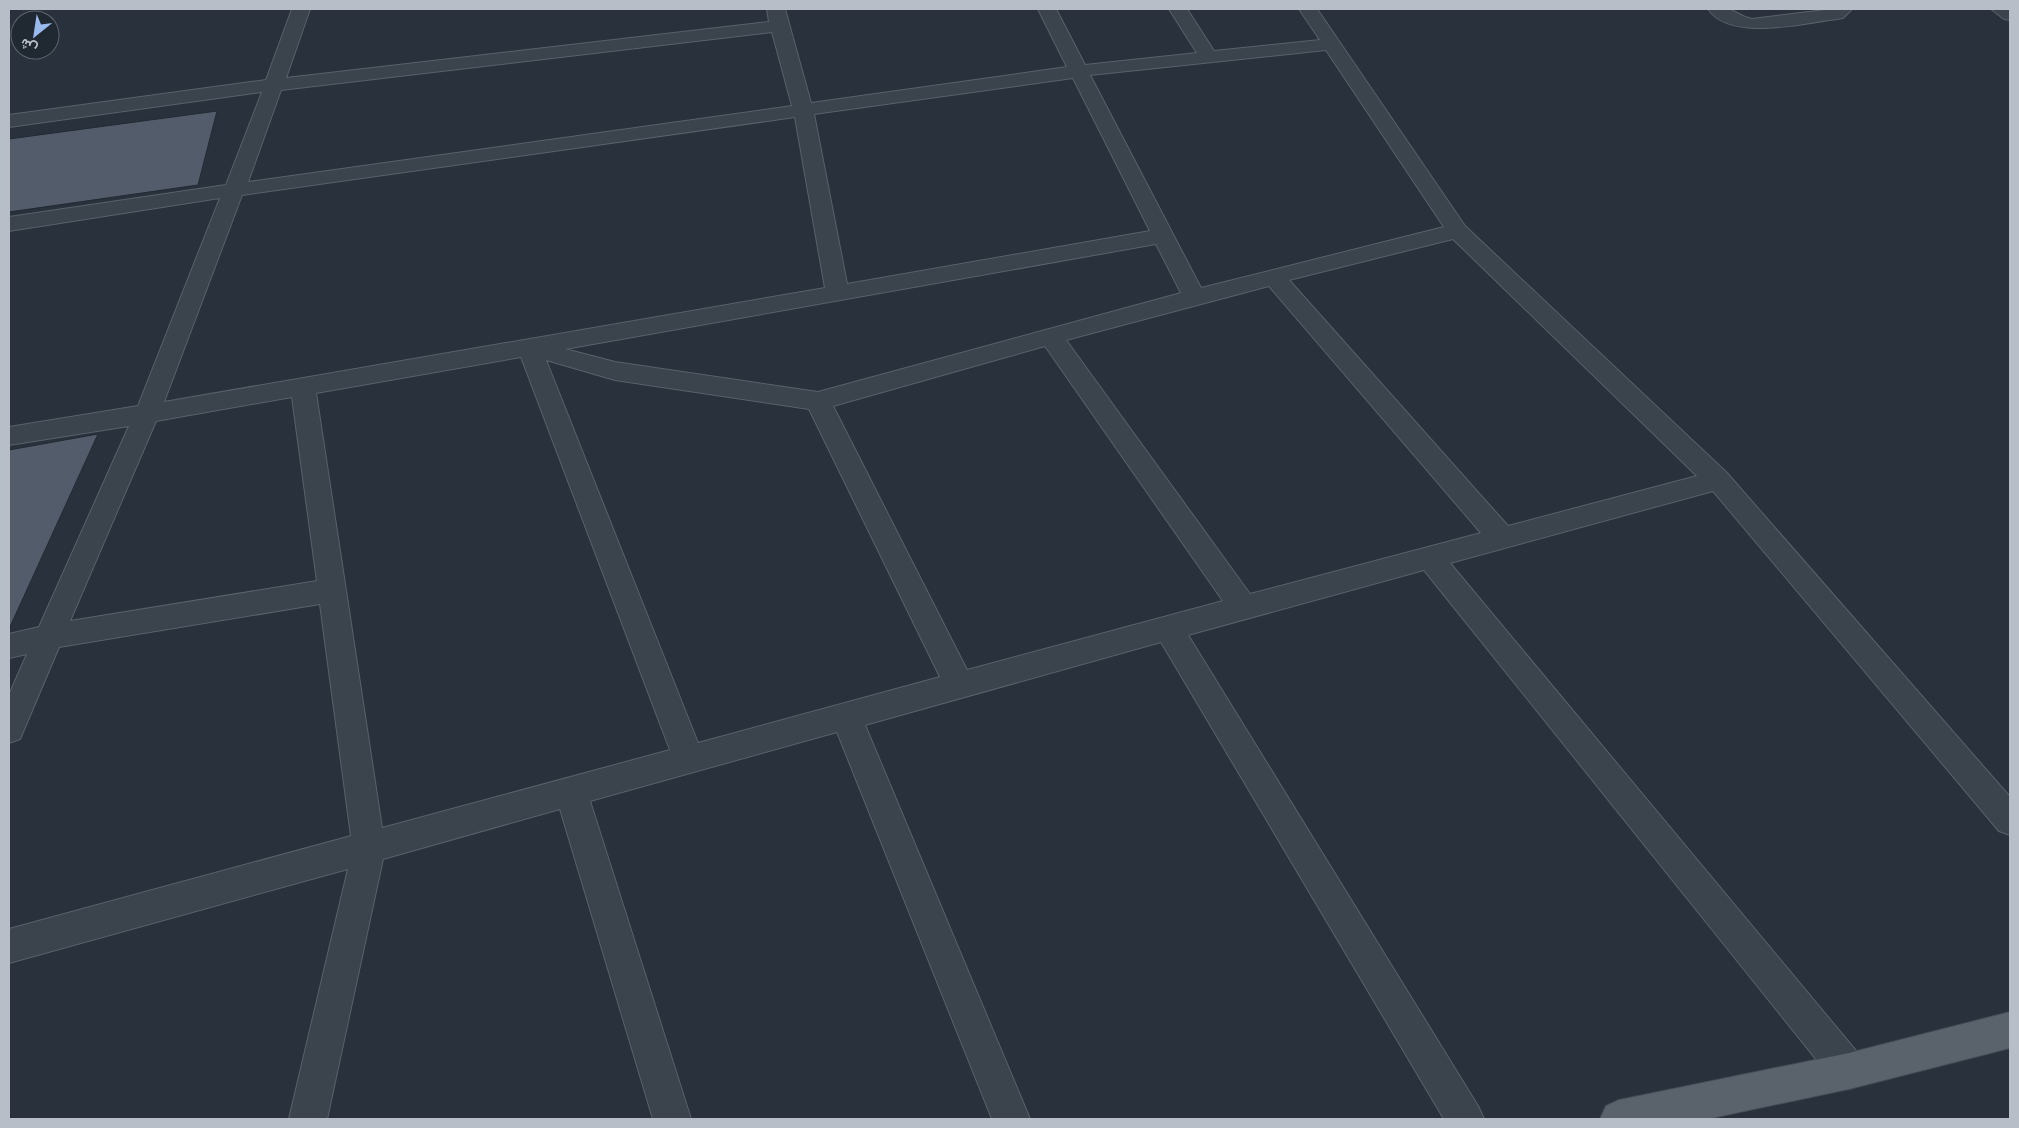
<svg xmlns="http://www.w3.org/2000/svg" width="2019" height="1128" font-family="Roboto,Vazirmatn,sans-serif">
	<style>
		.building { fill: #535c6a; stroke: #222a34 }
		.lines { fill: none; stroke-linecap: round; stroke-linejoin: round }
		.minor-casing { stroke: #59616b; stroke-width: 2 }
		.major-casing { stroke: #454c56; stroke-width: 2 }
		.minor { fill: #3b434d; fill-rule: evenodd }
		.major { fill: #5a626c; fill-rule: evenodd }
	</style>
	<rect width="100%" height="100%" fill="#28313c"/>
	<g class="building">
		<path d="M217,111l-19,74 -189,27v-73z"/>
		<path d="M98,434l-89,195v-179z"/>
	</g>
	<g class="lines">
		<defs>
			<g id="minor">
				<path d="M292,9h18l-24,69 483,-56 -2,-13h18l26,94 256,-36 -29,-58h18l29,56 112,-12 -28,-44h18l27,42 106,-11 -21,-31h18l148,217 262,247 283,324v38l-11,-4 -286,-340 -263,72 412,495 5,13 -5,13 -13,5 -13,-5 -412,-514 -236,65 290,471 6,13h-40l-283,-477 -296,83 165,394h-38l-155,-387 -247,69 101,318h-38l-93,-310 -177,50 -56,260h-38l59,-250 -339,94v-34l342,-93 -31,-232 -261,43 -39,92 -11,4v-48l18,-41 -18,4v-24l30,-7 90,-201 -120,19v-18l129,-21 82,-208 -211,33v-14l217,-32 36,-93 -253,35v-12l257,-35zM772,32l20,74 -544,76 33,-92zM1326,50l118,177 -243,61 -111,-213zM1073,78l77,153 -303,53 -33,-170zM795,117l30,171 -661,114 78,-207zM1453,239l244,237 -189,50 -219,-246zM1156,244l25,49 -363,99 -203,-30 -50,-13zM1269,286l212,247 -231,61 -184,-254zM1045,346l178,255 -256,69 -134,-264zM521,357l149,393 -288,78 -66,-435zM546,360l69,20 194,29 131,268 -242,66zM292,397l25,184 -247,40 86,-200z"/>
				<path d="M1708,9h21l16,8 7,2 81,-10h19l-9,9 -6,1c-34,4 -106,23 -129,-10z"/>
				<path d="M1991,9h19v11l-6,-1z"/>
			</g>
			<path id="major" d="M2010,1012v36l-161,41 -142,30h-107l6,-13 13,-6 230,-47z"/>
		</defs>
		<use href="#minor" class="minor-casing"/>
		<use href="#major" class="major-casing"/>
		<use href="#minor" class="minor"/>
		<use href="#major" class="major"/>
	</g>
	<rect width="2019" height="1128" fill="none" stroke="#b8bec8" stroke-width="20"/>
	<g transform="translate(35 35) rotate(210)"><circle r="24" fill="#202832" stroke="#5d646e"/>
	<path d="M0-4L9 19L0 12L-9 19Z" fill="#98baec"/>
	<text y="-8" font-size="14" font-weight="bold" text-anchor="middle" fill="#b8bec8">ش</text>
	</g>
</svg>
